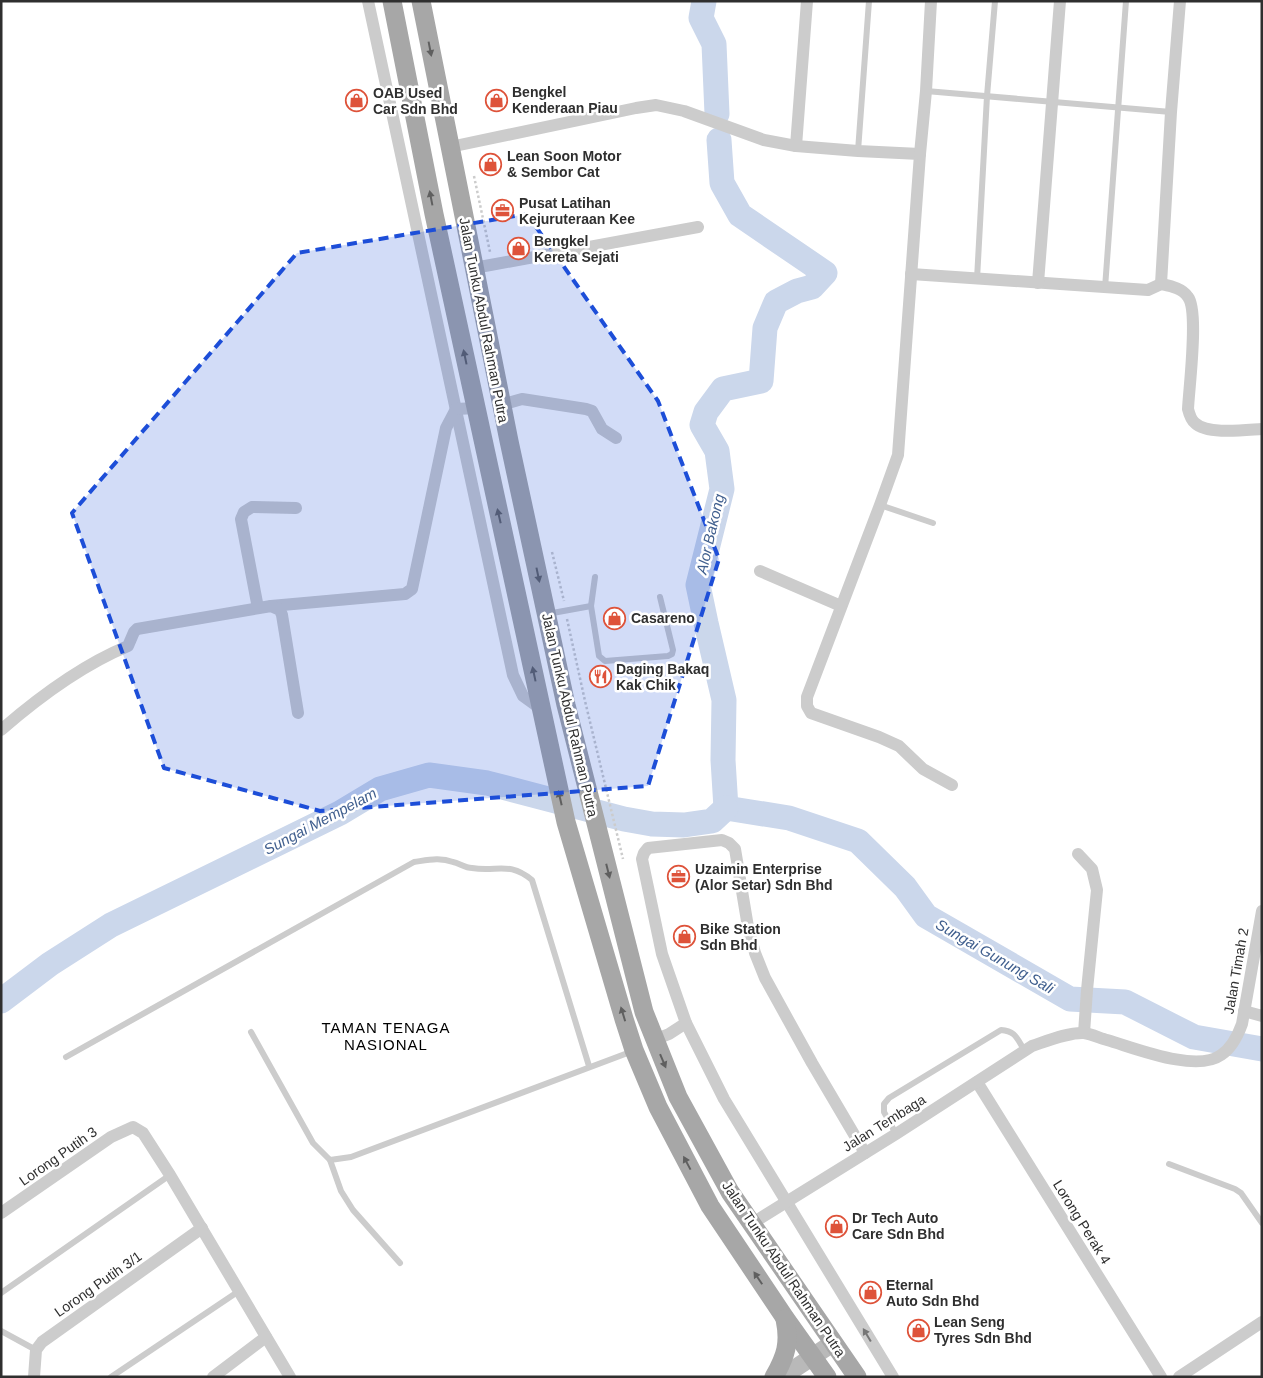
<svg xmlns="http://www.w3.org/2000/svg" width="1263" height="1378" font-family="Arial,sans-serif">
	<style>
		.lines { fill: none; stroke-linecap: round; stroke-linejoin: round }
		.river { stroke: #cbd7eb; stroke-width: 25 }
		.path { stroke: #ccc; stroke-width: 2.5; stroke-dasharray: 2.5 2.5; stroke-linecap: butt }
		.lane { stroke: #ccc; stroke-width: 6 }
		.street { stroke: #ccc; stroke-width: 12 }
		.secondary { stroke: #b9b9b9; stroke-width: 18 }
		.primary { stroke: #a7a7a7; stroke-width: 19 }
		.oneway { fill: #5f5f5f }
		.oneway2 { fill: #767676 }
		.marked { fill: #1d4ed8; fill-opacity: 0.2; stroke: #1d4ed8; stroke-width: 4; stroke-dasharray: 10 6; stroke-linejoin: round }
		.labels { text-anchor: middle; dominant-baseline: central; stroke-width: 5; stroke-linejoin: round; paint-order: stroke }
		.poi-label { font-size: 14px; font-weight: bold; fill: #2f2f2f; stroke: #fff; text-anchor: start }
		.street-label { font-size: 14px; fill: #2f2f2f; stroke: #fff }
		.water-label { font-size: 15px; font-style: italic; fill: #405f8e; stroke: #fff }
		.neighbourhood-label { font-size: 15px; letter-spacing: 1px; fill: #000; stroke: #fff }
	</style>
	<rect width="100%" height="100%" fill="#fff"/>
	<g class="lines">
		<g class="river">
			<path d="M704,1l-3,17 13,26 3,70"/>
			<path d="M719,140l3,43 18,32 85,58 -13,14 -15,4 -21,11 -11,26 -4,53 -38,8 -17,23 -4,13 15,26 5,38 -24,96 8,38 18,77 -1,60 3,48"/>
			<path d="M726,808l63,10 69,23 47,46 21,29 144,83 55,3 69,35 68,12"/>
			<path d="M1,1001l49,-37 61,-39 229,-112 40,-24 49,-14 58,8 137,36 28,5 32,1 28,-4 14,-13"/>
		</g>
		<g class="path">
			<path d="M474,176l16,76"/>
			<path d="M552,552l12,49"/>
			<path d="M567,619l18,82 38,158"/>
		</g>
		<g class="lane">
			<path d="M926,91l245,21"/>
			<path d="M858,151l11,-150"/>
			<path d="M977,279l10,-183 8,-95"/>
			<path d="M1105,288l21,-287"/>
			<path d="M880,505l53,18"/>
			<path d="M591,606l8,50 6,5 63,-5 4,-2 1,-4 -13,-53"/>
			<path d="M547,614l44,-8 4,-29"/>
			<path d="M251,1032l62,111 17,17 21,-3 282,-106"/>
			<path d="M66,1057l348,-195c14,-2 26,-5 39,0 6,1 12,6 19,6 26,4 37,-7 60,12l57,186"/>
			<path d="M896,1134l-12,-22v-8l5,-6 112,-68c15,1 16,9 24,21"/>
			<path d="M330,1160l11,31 12,19 47,53"/>
			<path d="M1169,1164l66,25 6,4 21,30"/>
			<path d="M1,1293l169,-118"/>
			<path d="M1,1331l35,19"/>
			<path d="M111,1377l128,-86"/>
		</g>
		<g class="street">
			<path d="M368,1l145,674 10,21 18,13"/>
			<path d="M796,146l11,-145"/>
			<path d="M450,147l186,-39 20,-3 28,6 80,29 32,6 62,5 62,3 -22,301 -18,50 -73,192v9l4,7 68,24 20,9 24,23 29,16"/>
			<path d="M920,154l6,-63 5,-90"/>
			<path d="M474,268l224,-41"/>
			<path d="M911,274l237,16 13,-6c9,2 21,4 27,13 11,14 1,90 0,112 1,4 3,11 7,14 12,12 50,7 67,6"/>
			<path d="M1038,283l22,-282"/>
			<path d="M1161,284l10,-172 9,-111"/>
			<path d="M501,405l21,-6 64,10 6,2 10,18 14,9"/>
			<path d="M760,571l81,35"/>
			<path d="M271,606l134,-12 7,-5 34,-161 10,-19 20,-1"/>
			<path d="M258,608l-17,-89 3,-7 8,-5 44,1"/>
			<path d="M1,730c38,-33 81,-65 127,-84l6,-14 3,-3 134,-23 9,4 2,5 16,98"/>
			<path d="M1078,854l14,15 5,21 -10,100 -3,43"/>
			<path d="M1244,1011l18,5"/>
			<path d="M654,1040l15,-6 17,-11"/>
			<path d="M977,1082l184,295"/>
			<path d="M865,1153l-53,-90 -47,-85 -10,-25 -7,-26 -13,-78 -6,-6 -7,-3 -74,8 -4,5 -2,6 20,95 24,69 38,76 169,278"/>
			<path d="M1,1213l110,-76 22,-10 10,6 27,42 120,202"/>
			<path d="M751,1224l145,-90 136,-88c15,-5 37,-14 52,-13 7,1 16,5 23,7 28,8 89,33 114,15 11,-7 17,-20 21,-31l20,-113"/>
			<path d="M34,1377l2,-27 6,-8 160,-114"/>
			<path d="M213,1377l53,-40"/>
			<path d="M1179,1377l83,-55"/>
		</g>
		<path class="secondary" d="M782,1377l51,-34"/>
		<g class="primary">
			<path d="M392,1l42,213 132,608 58,197 10,31 24,57 52,99 75,112 42,59"/>
			<path d="M421,1l88,440 57,264 78,307 34,85 52,95 127,185"/>
			<path d="M774,1377c12,-21 16,-34 11,-58"/>
		</g>
	</g>
	<defs><path id="oneway-solid" d="M-6-.8H1V-3.2L6.5 0L1 3.2V.8H-6Z" transform="scale(1.25)"/></defs>
	<g class="oneway">
		<use href="#oneway-solid" transform="translate(430 49) rotate(79)"/>
		<use href="#oneway-solid" transform="translate(431 198) rotate(-101)"/>
		<use href="#oneway-solid" transform="translate(465 357) rotate(-102)"/>
		<use href="#oneway-solid" transform="translate(499 516) rotate(-103)"/>
		<use href="#oneway-solid" transform="translate(538 575) rotate(78)"/>
		<use href="#oneway-solid" transform="translate(534 674) rotate(-102)"/>
		<use href="#oneway-solid" transform="translate(560 798) rotate(-103)"/>
		<use href="#oneway-solid" transform="translate(608 871) rotate(76)"/>
		<use href="#oneway-solid" transform="translate(623 1014) rotate(-107)"/>
		<use href="#oneway-solid" transform="translate(663 1061) rotate(67)"/>
		<use href="#oneway-solid" transform="translate(687 1163) rotate(-118)"/>
		<use href="#oneway-solid" transform="translate(758 1278) rotate(-124)"/>
	</g>
	<use class="oneway2" href="#oneway-solid" transform="translate(867 1335) rotate(-121)"/>
	<path class="marked" d="M527,214l131,187 61,158 -71,227 -328,25 -156,-43 -92,-255 225,-260z"/>
	<defs>
		<symbol id="shop-ring" viewBox="-11 -11 22 22"><circle r="9.5" fill="#fff" stroke="#de533a" stroke-width="1.5"/><path d="M-5-2.5h2.3a2.7 3.5 0 0 1 5.4 0H5L5.5 6h-11ZM-1.5-2.5h3a1.5 2.3 0 0 0-3 0Z" fill="#de533a"/></symbol>
		<symbol id="office-ring" viewBox="-11 -11 22 22"><circle r="9.5" fill="#fff" stroke="#de533a" stroke-width="1.5"/><path d="M-6-3h4V-5.5h4V-3h4V5H-6ZM-1-4.5V-3h2v-1.5ZM-6 0V1H6V0Z" fill="#de533a"/></symbol>
		<symbol id="restaurant-ring" viewBox="-11 -11 22 22"><circle r="9.5" fill="#fff" stroke="#de533a" stroke-width="1.5"/><path d="M-5-6h1v4h1v-4h1v4h1v-4h1v5L-1.5 .5V6h-2V.5L-5-1ZM5-6V6H3V1.5H1.5Q1.5-4 5-6Z" fill="#de533a"/></symbol>
	</defs>
	<g fill-rule="evenodd">
		<use href="#shop-ring" x="484" y="88" width="25" height="25"/>
		<use href="#shop-ring" x="344" y="88" width="25" height="25"/>
		<use href="#shop-ring" x="478" y="152" width="25" height="25"/>
		<use href="#office-ring" x="490" y="198" width="25" height="25"/>
		<use href="#shop-ring" x="506" y="236" width="25" height="25"/>
		<use href="#shop-ring" x="602" y="606" width="25" height="25"/>
		<use href="#restaurant-ring" x="588" y="664" width="25" height="25"/>
		<use href="#office-ring" x="666" y="864" width="25" height="25"/>
		<use href="#shop-ring" x="672" y="924" width="25" height="25"/>
		<use href="#shop-ring" x="824" y="1214" width="25" height="25"/>
		<use href="#shop-ring" x="858" y="1280" width="25" height="25"/>
		<use href="#shop-ring" x="906" y="1318" width="25" height="25"/>
	</g>
	<g class="labels">
		<g class="poi-label">
			<text x="512" y="92">Bengkel<tspan x="512" dy="16">Kenderaan Piau</tspan></text>
			<text x="373" y="93">OAB Used<tspan x="373" dy="16">Car Sdn Bhd</tspan></text>
			<text x="507" y="156">Lean Soon Motor<tspan x="507" dy="16">&amp; Sembor Cat</tspan></text>
			<text x="519" y="203">Pusat Latihan<tspan x="519" dy="16">Kejuruteraan Kee</tspan></text>
			<text x="534" y="241">Bengkel<tspan x="534" dy="16">Kereta Sejati</tspan></text>
			<text x="631" y="618">Casareno</text>
			<text x="616" y="669">Daging Bakaq<tspan x="616" dy="16">Kak Chik</tspan></text>
			<text x="695" y="869">Uzaimin Enterprise<tspan x="695" dy="16">(Alor Setar) Sdn Bhd</tspan></text>
			<text x="700" y="929">Bike Station<tspan x="700" dy="16">Sdn Bhd</tspan></text>
			<text x="852" y="1218">Dr Tech Auto<tspan x="852" dy="16">Care Sdn Bhd</tspan></text>
			<text x="886" y="1285">Eternal<tspan x="886" dy="16">Auto Sdn Bhd</tspan></text>
			<text x="934" y="1322">Lean Seng<tspan x="934" dy="16">Tyres Sdn Bhd</tspan></text>
		</g>
		<g class="street-label">
			<text transform="translate(484 320) rotate(79)">Jalan Tunku Abdul Rahman Putra</text>
			<text transform="translate(570 715) rotate(77)">Jalan Tunku Abdul Rahman Putra</text>
			<text transform="translate(1236 971) rotate(-80)">Jalan Timah 2</text>
			<text transform="translate(884 1123) rotate(-32)">Jalan Tembaga</text>
			<text transform="translate(58 1156) rotate(-35)">Lorong Putih 3</text>
			<text transform="translate(1082 1222) rotate(58)">Lorong Perak 4</text>
			<text transform="translate(784 1269) rotate(56)">Jalan Tunku Abdul Rahman Putra</text>
			<text transform="translate(98 1284) rotate(-35)">Lorong Putih 3/1</text>
		</g>
		<g class="water-label">
			<text transform="translate(710 534) rotate(-77)">Alor Bakong</text>
			<text transform="translate(320 821) rotate(-28)">Sungai Mempelam</text>
			<text transform="translate(995 956) rotate(30)">Sungai Gunung Sali</text>
		</g>
		<g class="neighbourhood-label">
			<text x="386" y="1027">TAMAN TENAGA<tspan x="386" dy="17">NASIONAL</tspan></text>
		</g>
	</g>
	<rect width="1263" height="1378" fill="none" stroke="#2f2f2f" stroke-width="5"/>
</svg>
